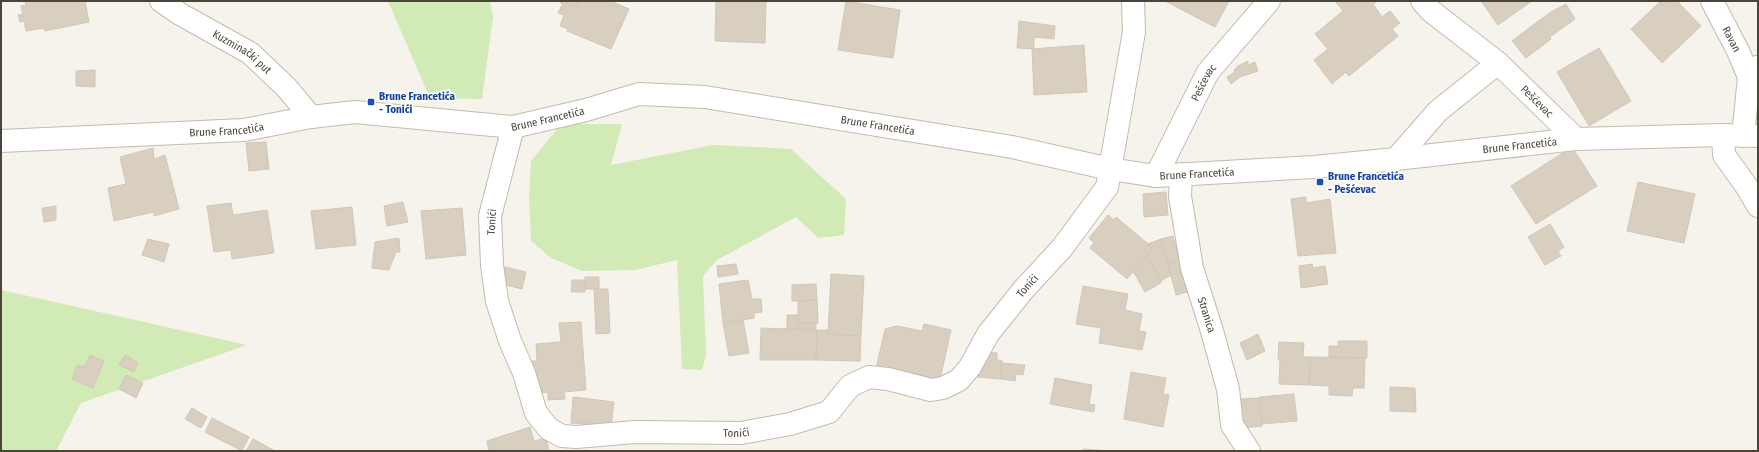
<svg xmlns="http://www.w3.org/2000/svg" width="1759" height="452" font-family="'Fira Sans Condensed',sans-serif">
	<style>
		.green { fill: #d2eab5 }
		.building { fill: #d8cfc1; stroke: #d3c7b4 }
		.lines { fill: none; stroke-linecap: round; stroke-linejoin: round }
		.minor-casing { stroke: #c2bbae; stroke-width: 24 }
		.minor { stroke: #fff; stroke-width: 22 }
		.transit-dot { fill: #1a4fb4; stroke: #fff; stroke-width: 1.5 }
		.labels { text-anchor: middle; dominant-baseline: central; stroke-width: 3.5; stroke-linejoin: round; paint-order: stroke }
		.street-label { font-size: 11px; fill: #4b4439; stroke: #fff }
		.transit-label { font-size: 11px; font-weight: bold; fill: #164399; stroke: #fff; text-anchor: start }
	</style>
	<rect width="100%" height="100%" fill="#f6f3ec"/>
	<g class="green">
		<path d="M388,1h102l3,16 -11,82 -52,-1z"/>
		<path d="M561,124h61l-11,41 102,-20 78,4 55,50 -2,36 -26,3 -22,-21 -79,43 -14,16 3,79 -4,15 -20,-1 -5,-109 -42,10 -53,1 -31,-13 -20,-17 -2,-45 2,-35z"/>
		<path d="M1,290l246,55 -166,58 -25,48h-55z"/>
	</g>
	<g class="building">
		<path d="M25,1h60l4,21 -44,9 -1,-3 -18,3 -2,-10 -4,1 -2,-7 5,-1 -2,-8 5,-1z"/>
		<path d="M558,1h22l-3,6 -13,-6 -1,3z"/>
		<path d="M564,1l13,6 3,-6h30l19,8 -18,40 -44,-18 1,-2 -8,-3 4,-11 -6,-2z"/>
		<path d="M716,1h50l-1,42 -50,-2z"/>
		<path d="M846,1l54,9 -7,48 -55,-8z"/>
		<path d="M1165,1h64l-14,26z"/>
		<path d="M1335,1h42l-4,3 9,13 8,-6 10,12 -8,6 6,7 -49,40 -3,-4 -14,12 -18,-24 14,-11 -13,-15 28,-23z"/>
		<path d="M1481,1h51l-34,24z"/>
		<path d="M1661,1h16l24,25 -39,37 -31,-34z"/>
		<path d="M1566,4l9,15 -25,18 -13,-15 14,-10z"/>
		<path d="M1019,21l36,5 -1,13 -20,-2v12l-17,-1z"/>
		<path d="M1537,22l14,17 -25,19 -14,-17z"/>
		<path d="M1084,45l3,47 -53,3 -2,-46z"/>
		<path d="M1599,48l32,53 -42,25 -32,-54z"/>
		<path d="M1248,61v4l7,-3 3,9 -18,6 -9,7 -4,-7 8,-5 -1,-2 4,-4z"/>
		<path d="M95,70v17l-19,-1v-15z"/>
		<path d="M266,142l3,27 -20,2 -3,-28z"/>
		<path d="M1572,147l25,39 -61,38 -25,-38z"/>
		<path d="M153,148l1,11 11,-4 14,54 -25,7v-4l-40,9 -6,-33 18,-4 -6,-27z"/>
		<path d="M1638,182l57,12 -11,49 -57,-12z"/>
		<path d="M1166,192l2,23 -24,2 -1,-23z"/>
		<path d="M1306,197v6l24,-4 6,54 -38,3 -7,-57z"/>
		<path d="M403,202l5,20 -21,4 -3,-20z"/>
		<path d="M231,203l2,12 34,-5 7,43 -42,6 -1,-9 -17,2 -7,-46z"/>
		<path d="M56,206v14l-12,2 -2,-14z"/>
		<path d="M352,207l4,38 -40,4 -5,-38z"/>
		<path d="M462,208l4,47 -40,4 -5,-48z"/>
		<path d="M1108,215l6,5 2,-3 37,31 -26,31 -37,-31 4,-5 -5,-5z"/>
		<path d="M1550,224l14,23 -6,4 3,5 -16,9 -17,-28z"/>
		<path d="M1173,236l7,24 -12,4 -7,-25z"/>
		<path d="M399,238l1,14h-4l-7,18 -17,-2 3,-26z"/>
		<path d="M148,239l21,5 -5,18 -22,-7z"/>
		<path d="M1161,239l11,36 -10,5 -15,-25 6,-7 -5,-4z"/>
		<path d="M1147,255l15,27 -17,10 -12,-21z"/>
		<path d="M1180,260l7,32 -11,3 -8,-31z"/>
		<path d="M736,264l2,10 -20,3 -1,-11z"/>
		<path d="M1312,264l1,4 12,-2 3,18 -27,4 -2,-22z"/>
		<path d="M505,267l21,5 -4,17 -20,-5z"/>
		<path d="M831,274l33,2 -3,60 -33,-2z"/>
		<rect x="585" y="277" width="14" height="12"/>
		<path d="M572,280h13v12h-14z"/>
		<path d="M748,280l4,19h9l1,13 -8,1v5l-31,5 -4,-39z"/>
		<path d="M816,284l1,16 -25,1v-16z"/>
		<path d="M1083,286l45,8 -3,16 17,4 -3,17 7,1 -4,18 -43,-7 2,-15 -25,-4z"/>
		<path d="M594,289h14l2,44 -14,1z"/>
		<path d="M817,300l1,23h-20v-22z"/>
		<path d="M787,315h10l1,8h18v7l-29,-1z"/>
		<path d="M743,320l6,33 -20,3 -6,-33z"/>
		<path d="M581,322l5,68 -22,2 1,7 -17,1v-8l-14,1 -3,-32h6l-1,-17 25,-2 -2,-19z"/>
		<path d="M924,324l27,6 -12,54 -63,-15 9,-40 12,-3 25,5z"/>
		<path d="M761,328l56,2 -1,30h-56z"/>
		<path d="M817,330h11v4l33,2 -1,25 -44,-1z"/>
		<path d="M1258,334l7,17 -18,9 -7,-17z"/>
		<path d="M1338,341h29v17l-38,-1v-11h9z"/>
		<path d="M1279,342l25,1 -1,14h8l-2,28 -30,-1 1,-25h-2z"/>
		<path d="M983,352l14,1v7l5,1 -1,18 -23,-2 1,-20z"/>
		<path d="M90,355l14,6 -11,27 -21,-9 5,-14 7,2z"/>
		<path d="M125,355l13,8 -4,9 -15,-7z"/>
		<path d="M1311,357l54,1 -1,30h-11l-1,8 -23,-1v-9l-20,-1z"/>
		<path d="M1002,363l23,2 -2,10 -7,-1 -1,7 -14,-2z"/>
		<path d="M1131,372l35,6 -3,16 6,1 -6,32 -39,-8z"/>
		<path d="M126,375l17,8 -7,15 -17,-9z"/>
		<path d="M1055,378l37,7 -3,19 6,1 -1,7 -44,-8z"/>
		<path d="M1390,387l25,1 1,24 -26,-1z"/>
		<path d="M1294,394l3,27 -35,3 -3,-27z"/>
		<path d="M573,397l41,5 -3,24 -40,-3z"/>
		<path d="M1259,398l3,28 -20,2 -1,-29z"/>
		<path d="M192,408l15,9 -6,11 -16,-9z"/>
		<path d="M212,418l37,19 -7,14 -37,-19z"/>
		<path d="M530,427l4,14 12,-3 3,13h-60l-2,-10z"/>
		<path d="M253,439l22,12h-29z"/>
		<path d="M1083,449l27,2h-27z"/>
	</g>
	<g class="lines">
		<defs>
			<g id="minor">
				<path id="s1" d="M161,1l19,13 70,39 36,34 25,30"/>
				<path id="s2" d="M1422,1l9,10 67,52 78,76"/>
				<path id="s3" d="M1712,1l26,50 11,26"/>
				<path id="s4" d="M513,127l-23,89 2,49 5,36 13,40 14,32 12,40 13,16 13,7 14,1 59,-5 106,1 49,-9 39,-12 21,-26 19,-9 19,2 43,11 12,-2 16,-8 11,-13 18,-33 36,-45 38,-41 45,-61 27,-155 -1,-31"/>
				<path d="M1723,135l1,20 23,32 11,19"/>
				<path d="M1743,136l6,-59 8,-10"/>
				<path id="s5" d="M1,141l243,-11 67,-13 44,-5 158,15 73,-17 53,-16 66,3 307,50 98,22 46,7 158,-9 82,-8 180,-20 147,-4 35,1"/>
				<path d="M1396,159l42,-48 60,-48"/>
				<path id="s6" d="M1181,174l-1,22 12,72 20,63 16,58 4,36 17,26"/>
				<path id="s7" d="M1156,176l52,-104 61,-71"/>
			</g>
		</defs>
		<use href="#minor" class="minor-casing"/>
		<use href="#minor" class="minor"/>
	</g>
	<g class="transit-dot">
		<rect x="367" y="98" width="8" height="8" rx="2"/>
		<rect x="1316" y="178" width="8" height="8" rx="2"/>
	</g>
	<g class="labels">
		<g class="street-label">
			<text stroke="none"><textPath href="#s3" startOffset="43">Ravan</textPath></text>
			<text stroke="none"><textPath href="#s1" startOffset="96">Kuzminački put</textPath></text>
			<text stroke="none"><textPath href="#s7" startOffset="105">Pešćevac</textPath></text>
			<text stroke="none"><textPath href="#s2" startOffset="153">Pešćevac</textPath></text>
			<text stroke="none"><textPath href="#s5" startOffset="550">Brune Francetića</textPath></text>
			<text stroke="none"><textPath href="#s5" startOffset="886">Brune Francetića</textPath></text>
			<text stroke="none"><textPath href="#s5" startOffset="226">Brune Francetića</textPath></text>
			<text stroke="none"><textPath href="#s5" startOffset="1534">Brune Francetića</textPath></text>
			<text stroke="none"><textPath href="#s5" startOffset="1210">Brune Francetića</textPath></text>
			<text transform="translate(492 222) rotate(-87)">Tonići</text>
			<text stroke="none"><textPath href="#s4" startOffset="866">Tonići</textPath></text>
			<text stroke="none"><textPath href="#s6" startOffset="144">Stranica</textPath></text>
			<text stroke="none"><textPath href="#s4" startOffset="506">Tonići</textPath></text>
		</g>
		<g class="transit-label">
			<text x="379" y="96">Brune Francetića<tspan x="379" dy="13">- Tonići</tspan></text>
			<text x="1328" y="176">Brune Francetića<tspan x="1328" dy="13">- Pešćevac</tspan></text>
		</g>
	</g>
	<rect width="1759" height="452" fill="none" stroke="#4b4439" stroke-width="4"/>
</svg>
